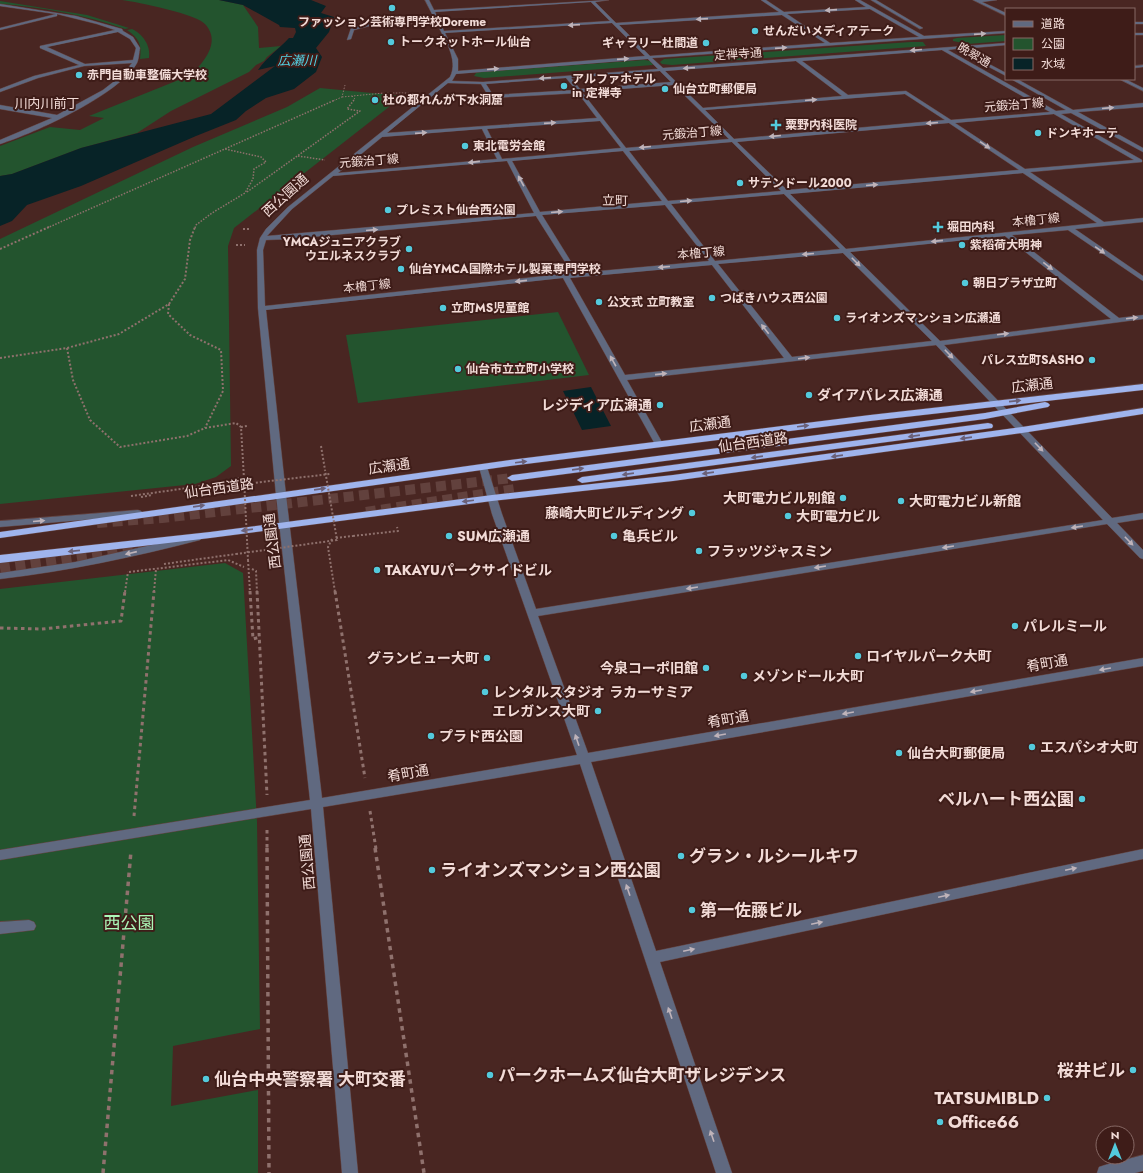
<svg xmlns="http://www.w3.org/2000/svg" width="1143" height="1173" font-family="Jost,'Noto Sans JP',sans-serif">
	<style>
		.green { fill: #23542e }
		.water { fill: #072327 }
		.lines { fill: none; stroke-linecap: round; stroke-linejoin: round }
		.minor-tunnel { stroke: #62413d; stroke-width: 4.5; stroke-dasharray: 4.5 2; stroke-linecap: butt }
		.highway-tunnel { stroke: #62413d; stroke-width: 10; stroke-dasharray: 10 5.5; stroke-linecap: butt }
		.minor-casing { stroke: #64433f; stroke-width: 1 }
		.highway-casing { stroke: #64433f; stroke-width: 1 }
		.path-far4 { stroke: #8f716d; stroke-width: 1; stroke-dasharray: 1.5 1.5; stroke-linecap: butt }
		.path-far3 { stroke: #8f716d; stroke-width: 1.5; stroke-dasharray: 1.5 1.5; stroke-linecap: butt }
		.path-far2 { stroke: #8f716d; stroke-width: 2; stroke-dasharray: 2 2; stroke-linecap: butt }
		.path-far1 { stroke: #8f716d; stroke-width: 3; stroke-dasharray: 3.5 3.5; stroke-linecap: butt }
		.path { stroke: #8f716d; stroke-width: 3.5; stroke-dasharray: 4.5 4.5; stroke-linecap: butt }
		.minor { fill: #606980; fill-rule: evenodd }
		.highway { fill: #9fb4ed; fill-rule: evenodd }
		.path-bridge { stroke: #8f716d; stroke-width: 2; stroke-dasharray: 2 2; stroke-linecap: butt }
		.oneway { fill: #bfb3b9 }
		.oneway2 { fill: #6a6078 }
		.poi-dot { fill: #53cadc; stroke: #3e1c18; stroke-width: 1.5 }
		.labels { text-anchor: middle; dominant-baseline: central; stroke-width: 4; stroke-linejoin: round; paint-order: stroke }
		.far-poi-label { font-size: 12px; font-weight: bold; fill: #f2dbd7; stroke: #3e1c18; text-anchor: start }
		.far-street-label { font-size: 12px; fill: #f2dbd7; stroke: #3e1c18 }
		.far-water-label { font-size: 13px; font-style: italic; fill: #52d4e7; stroke: #3e1c18 }
		.far-quarter-label { font-size: 13px; fill: #f2dbd7; stroke: #3e1c18 }
		.street-label { font-size: 14px; fill: #f2dbd7; stroke: #3e1c18 }
		.poi-label { font-size: 14px; font-weight: bold; fill: #f2dbd7; stroke: #3e1c18; text-anchor: start }
		.near-poi-label { font-size: 17px; font-weight: bold; fill: #f2dbd7; stroke: #3e1c18; text-anchor: start }
		.near-park-label { font-size: 17px; fill: #acf8b8; stroke: #3e1c18 }
	</style>
	<rect width="100%" height="100%" fill="#492622"/>
	<g class="green">
		<path d="M122,0h97l24,5 15,22 1,21 22,-2 -14,11 -3,4 -8,4 -7,7 -78,39 -34,22 -56,15 -69,26 -12,2v-30l50,-19 30,3 24,-12 -15,-2 102,-41c12,-12 30,-32 15,-50 -8,-11 -69,-23 -84,-25z"/>
		<path d="M0,1l87,14 42,13 -4,1c-40,-14 -83,-22 -125,-25z"/>
		<path d="M132,29c11,5 19,17 17,29l-9,1c2,-14 -1,-21 -13,-29z"/>
		<path d="M1006,35v6l-39,3 -14,-3v-2l4,-1z"/>
		<path d="M911,42h12l3,4 -254,19 -10,-1 -2,-2 4,-3z"/>
		<path d="M644,60l7,1 2,4 -169,13 -10,-2 2,-3 4,-1z"/>
		<path d="M320,88l83,8 -169,132 -6,18 3,220 -15,11 -21,7 -195,20v-265l193,-92 94,-40z"/>
		<path d="M558,312l31,63 -231,28 -12,-68z"/>
		<path d="M225,563l18,10 14,249 3,207 -87,17 -2,60 87,-16v83h-258v-584z"/>
	</g>
	<g class="water">
		<path d="M219,0h92l15,6 -5,7 13,4 -5,15 -13,16 6,9 -6,15 -22,17 -28,9 -20,13 -10,9 -40,16 -115,50 -54,19 -15,16 -12,5v-50l12,-2 69,-26 130,-34 64,-48 -17,4c10,-14 20,-20 31,-32h4l3,-6 -1,-4 -15,-1 -1,-2 -36,-20z"/>
		<path d="M591,387l20,39 -29,4 -19,-39z"/>
	</g>
	<g class="lines">
		<path class="minor-tunnel" d="M369,25l45,-3"/>
		<g class="highway-tunnel">
			<path d="M366,512l149,-23"/>
			<path d="M97,523l65,-5 350,-40"/>
			<path d="M0,568l163,-24"/>
		</g>
		<defs>
			<g id="minor">
				<path d="M425,0h4l5,10 175,-10 -14,2 21,21 163,-11 -18,-12h5l18,12 82,-5 -11,-7h5l64,36 82,-5v2l-354,25 11,10 343,-25v2l-45,4 45,24v3l-51,-27 -7,1 108,61 10,-1 -55,-31h6l56,31 70,-7v4l-65,5 65,36v4l-72,-39 -10,1 81,46v2l-112,10 74,50 39,-4v4l-68,7 68,47v5l-75,-51 -56,5 107,83 24,-3v4l-199,26 168,173 31,-5v6l-26,4 26,27v9l-3,-1 -33,-34 -569,92 50,137 555,-95v8l-552,96 65,189 487,-102v10l-483,103 72,211h-16l-136,-409 -257,43 35,366h-16l-31,-364 -311,51v-10l310,-50 -34,-305 -18,-187 -1,-58 3,-12 6,-9 22,-22 162,-130c9,-18 -6,-38 -14,-55l-22,1 -2,-1 23,-2zM591,2l19,19 -166,10 -9,-19zM870,9l49,28 -89,6 -43,-29zM782,15l43,28 -175,13 -31,-31zM612,23l33,33 -187,15v-12l-13,-26zM942,50l108,62 -99,8 -45,-29 -58,4 -46,-34zM648,59l10,10 -175,13 -31,-1 4,-7zM796,61l46,35 -139,12 -38,-37zM660,71l11,11 -91,7 -9,-11zM566,78l10,12 -83,5 -7,-11zM448,83l33,1 8,13 2,1 87,-5 19,25 -210,15zM674,85l55,54 -103,9 -44,-56zM905,94l40,26 -211,19 -29,-29zM1054,114l80,46 -109,9 -70,-46zM600,121l21,27 -119,11 -15,-30zM949,123l70,47 -232,20 -50,-48zM482,129l15,30 -159,14 44,-36zM732,142l49,49 -113,10 -39,-50zM623,151l39,50 -122,11 -28,-51zM507,161l27,52 -267,23 25,-27 41,-33zM1023,173l74,50 -251,26 -56,-55zM784,194l56,55 -125,12 -44,-57zM665,205l44,56 -131,12 -36,-58zM536,216l36,57 -307,33 -2,-56 3,-10 24,-1zM1005,236l106,83 -171,22 -90,-89zM843,253l89,88 -140,16 -74,-93zM712,265l72,93 -159,17 -55,-97zM563,278l93,168 3,1 4,-3 -36,-64 309,-35 167,175 -567,89 -34,-95 -15,-47 -1,-2h-6l-1,2 13,47 85,241 -255,43 -36,-303 -20,-185z"/>
				<path d="M871,0h5l47,28 -3,1z"/>
				<path d="M973,0h24l-15,2 24,11v3z"/>
				<path d="M0,4l76,12 46,13 1,2 10,6 7,11c-1,4 -1,11 -3,15 -17,31 -102,70 -137,81v-4l52,-22 -52,-9v-4l57,10 46,-25 18,-14 11,-13 -48,3 -46,12 -38,14v-3l34,-13 45,-11 -39,-17v-2l75,-16 -18,-6 -40,-10v2l-57,14v-2l56,-14 -56,-8zM118,32l12,7 6,9 -3,12 -48,4 -38,-17z"/>
				<rect x="1134" y="22" width="9" height="2"/>
				<path d="M369,24l1,2 -16,4 -3,9 -4,1 4,-12z"/>
				<rect x="1134" y="33" width="9" height="2"/>
				<path d="M1143,65v2l-9,1v-2z"/>
				<path d="M1119,79h6l18,9v3z"/>
				<path d="M138,510l3,1 2,2 -2,2 -141,12v-6z"/>
				<path d="M197,535l3,1 2,2 -2,2c-66,17 -132,31 -200,39v-6l75,-11z"/>
				<path d="M29,920l5,2 2,4 -2,4 -34,4v-12z"/>
				<path d="M1143,1155v16l-8,2h-38l2,-6 6,-2z"/>
			</g>
			<g id="highway">
				<path d="M1143,384v6l-273,31 -360,45 -510,72v-6l510,-72 360,-45z"/>
				<path d="M1045,402l3,1 2,2 -2,2 -63,12 -473,62 -5,-3 5,-3 473,-62z"/>
				<path d="M1143,408v6l-121,19 -349,48 -181,20 -282,37 -210,25v-8l210,-23 282,-37 181,-20 349,-48z"/>
				<path d="M988,423l4,1 1,2 -1,2 -410,55 -5,-3 5,-3z"/>
			</g>
		</defs>
		<use href="#minor" class="minor-casing"/>
		<use href="#highway" class="highway-casing"/>
		<g class="path-far4">
			<path d="M352,96l3,3 -2,2"/>
			<path d="M342,97l42,-4h25"/>
			<path d="M333,101l9,-4 3,-12"/>
		</g>
		<g class="path-far3">
			<path d="M298,156l27,4"/>
			<path d="M247,192l113,-81 -13,-2 7,-9"/>
			<path d="M47,228l288,-128"/>
			<path d="M195,228l1,-3 16,-12 33,-20 8,-14 1,-10 12,-7 -5,-5 -36,-8"/>
		</g>
		<g class="path-far2">
			<path d="M243,229h8"/>
			<path d="M236,245h9"/>
			<path d="M0,249l49,-22"/>
			<path d="M169,304l-1,10 22,21 31,15 2,41 -18,37"/>
			<path d="M67,348l6,32 17,40 30,27 67,-11 18,-8 31,-5 5,4"/>
			<path d="M0,358l67,-10 52,-14 50,-30 16,-25 5,-39 5,-13"/>
			<path d="M321,446l4,24"/>
			<path d="M244,479l-3,-52 6,-1"/>
			<path d="M131,496l99,-14 9,-4"/>
			<path d="M141,497l11,-2"/>
			<path d="M353,536l45,-5 -1,-4"/>
			<path d="M332,539l-4,8 7,45"/>
			<path d="M248,560l2,32"/>
			<path d="M164,564l72,-10"/>
			<path d="M252,569l4,2 1,21"/>
			<path d="M129,572l99,-12 16,7"/>
			<path d="M125,592l3,-20"/>
			<path d="M154,592l2,-23"/>
		</g>
		<g class="path-far1">
			<path d="M250,591l3,48 7,-2"/>
			<path d="M257,591l10,204"/>
			<path d="M335,591l30,187"/>
			<path d="M0,628l42,1 79,-8 4,-30"/>
			<path d="M370,811l6,38"/>
			<path d="M134,816l20,-225"/>
			<path d="M267,830v19"/>
		</g>
		<g class="path">
			<path d="M267,848l2,325"/>
			<path d="M375,848l49,325"/>
			<path d="M103,1173l28,-322"/>
		</g>
		<use href="#minor" class="minor"/>
		<use href="#highway" class="highway"/>
		<g class="path-bridge">
			<path d="M244,479l4,81"/>
			<path d="M236,485l94,-11"/>
			<path d="M336,538l17,-2"/>
			<path d="M236,554l101,-14 -12,-70"/>
		</g>
	</g>
	<defs><path id="oneway-solid" d="M-6-.8H1V-3.2L6.5 0L1 3.2V.8H-6Z"/></defs>
	<g class="oneway">
		<use href="#oneway-solid" transform="translate(831 10) rotate(176)"/>
		<use href="#oneway-solid" transform="translate(702 19) rotate(176)"/>
		<use href="#oneway-solid" transform="translate(574 25) rotate(176)"/>
		<use href="#oneway-solid" transform="translate(980 34) rotate(-4)"/>
		<use href="#oneway-solid" transform="translate(781 48) rotate(-4)"/>
		<use href="#oneway-solid" transform="translate(916 50) rotate(175)"/>
		<use href="#oneway-solid" transform="translate(623 59) rotate(-4)"/>
		<use href="#oneway-solid" transform="translate(689 68) rotate(176)"/>
		<use href="#oneway-solid" transform="translate(493 69) rotate(-5)"/>
		<use href="#oneway-solid" transform="translate(545 78) rotate(176)"/>
		<use href="#oneway-solid" transform="translate(811 100) rotate(-5)"/>
		<use href="#oneway-solid" transform="translate(1108 108) rotate(-5)"/>
		<use href="#oneway-solid" transform="translate(550 123) rotate(-4)"/>
		<use href="#oneway-solid" transform="translate(932 123) rotate(175)"/>
		<use href="#oneway-solid" transform="translate(421 133) rotate(-4)"/>
		<use href="#oneway-solid" transform="translate(775 136) rotate(175)"/>
		<use href="#oneway-solid" transform="translate(985 145) rotate(34)"/>
		<use href="#oneway-solid" transform="translate(645 147) rotate(175)"/>
		<use href="#oneway-solid" transform="translate(474 162) rotate(174)"/>
		<use href="#oneway-solid" transform="translate(521 181) rotate(-119)"/>
		<use href="#oneway-solid" transform="translate(872 185) rotate(-5)"/>
		<use href="#oneway-solid" transform="translate(686 201) rotate(-5)"/>
		<use href="#oneway-solid" transform="translate(557 212) rotate(-5)"/>
		<use href="#oneway-solid" transform="translate(372 230) rotate(-5)"/>
		<use href="#oneway-solid" transform="translate(937 241) rotate(174)"/>
		<use href="#oneway-solid" transform="translate(1100 250) rotate(35)"/>
		<use href="#oneway-solid" transform="translate(808 254) rotate(175)"/>
		<use href="#oneway-solid" transform="translate(856 262) rotate(45)"/>
		<use href="#oneway-solid" transform="translate(1048 266) rotate(38)"/>
		<use href="#oneway-solid" transform="translate(664 267) rotate(175)"/>
		<use href="#oneway-solid" transform="translate(521 281) rotate(174)"/>
		<use href="#oneway-solid" transform="translate(1132 318) rotate(-7)"/>
		<use href="#oneway-solid" transform="translate(765 329) rotate(-128)"/>
		<use href="#oneway-solid" transform="translate(1003 334) rotate(-7)"/>
		<use href="#oneway-solid" transform="translate(949 354) rotate(46)"/>
		<use href="#oneway-solid" transform="translate(804 358) rotate(-7)"/>
		<use href="#oneway-solid" transform="translate(613 361) rotate(-119)"/>
		<use href="#oneway-solid" transform="translate(661 374) rotate(-6)"/>
		<use href="#oneway-solid" transform="translate(1039 447) rotate(46)"/>
		<use href="#oneway-solid" transform="translate(39 521) rotate(-5)"/>
		<use href="#oneway-solid" transform="translate(1077 527) rotate(171)"/>
		<use href="#oneway-solid" transform="translate(1129 541) rotate(46)"/>
		<use href="#oneway-solid" transform="translate(948 547) rotate(171)"/>
		<use href="#oneway-solid" transform="translate(131 553) rotate(167)"/>
		<use href="#oneway-solid" transform="translate(820 567) rotate(171)"/>
		<use href="#oneway-solid" transform="translate(692 588) rotate(171)"/>
		<use href="#oneway-solid" transform="translate(1105 669) rotate(170)"/>
		<use href="#oneway-solid" transform="translate(976 691) rotate(170)"/>
		<use href="#oneway-solid" transform="translate(848 713) rotate(170)"/>
		<use href="#oneway-solid" transform="translate(720 735) rotate(170)"/>
		<use href="#oneway-solid" transform="translate(577 740) rotate(-109)"/>
		<use href="#oneway-solid" transform="translate(1071 869) rotate(-12)"/>
		<use href="#oneway-solid" transform="translate(628 890) rotate(-109)"/>
		<use href="#oneway-solid" transform="translate(944 896) rotate(-12)"/>
		<use href="#oneway-solid" transform="translate(817 923) rotate(-12)"/>
		<use href="#oneway-solid" transform="translate(689 950) rotate(-12)"/>
		<use href="#oneway-solid" transform="translate(670 1013) rotate(-109)"/>
		<use href="#oneway-solid" transform="translate(712 1136) rotate(-109)"/>
	</g>
	<g class="oneway2">
		<use href="#oneway-solid" transform="translate(1015 401) rotate(-6)"/>
		<use href="#oneway-solid" transform="translate(803 426) rotate(-7)"/>
		<use href="#oneway-solid" transform="translate(914 436) rotate(172)"/>
		<use href="#oneway-solid" transform="translate(966 438) rotate(172)"/>
		<use href="#oneway-solid" transform="translate(837 456) rotate(172)"/>
		<use href="#oneway-solid" transform="translate(757 457) rotate(172)"/>
		<use href="#oneway-solid" transform="translate(521 462) rotate(-7)"/>
		<use href="#oneway-solid" transform="translate(578 469) rotate(-8)"/>
		<use href="#oneway-solid" transform="translate(708 473) rotate(172)"/>
		<use href="#oneway-solid" transform="translate(628 474) rotate(172)"/>
		<use href="#oneway-solid" transform="translate(320 489) rotate(-8)"/>
		<use href="#oneway-solid" transform="translate(468 501) rotate(173)"/>
		<use href="#oneway-solid" transform="translate(199 506) rotate(-8)"/>
		<use href="#oneway-solid" transform="translate(247 530) rotate(172)"/>
		<use href="#oneway-solid" transform="translate(74 551) rotate(174)"/>
	</g>
	<g class="poi-dot">
		<circle cx="392" cy="8" r="4"/>
		<circle cx="755" cy="31" r="4"/>
		<circle cx="391" cy="42" r="4"/>
		<circle cx="706" cy="43" r="4"/>
		<circle cx="79" cy="75" r="4"/>
		<circle cx="564" cy="86" r="4"/>
		<circle cx="665" cy="89" r="4"/>
		<circle cx="375" cy="100" r="4"/>
		<path d="M774 119h4v4h4v4h-4v4h-4v-4h-4v-4h4z"/>
		<circle cx="1038" cy="133" r="4"/>
		<circle cx="465" cy="146" r="4"/>
		<circle cx="740" cy="183" r="4"/>
		<circle cx="388" cy="210" r="4"/>
		<path d="M936 221h4v4h4v4h-4v4h-4v-4h-4v-4h4z"/>
		<circle cx="962" cy="245" r="4"/>
		<circle cx="409" cy="249" r="4"/>
		<circle cx="401" cy="269" r="4"/>
		<circle cx="965" cy="283" r="4"/>
		<circle cx="712" cy="298" r="4"/>
		<circle cx="599" cy="302" r="4"/>
		<circle cx="443" cy="308" r="4"/>
		<circle cx="837" cy="318" r="4"/>
		<circle cx="1092" cy="360" r="4"/>
		<circle cx="458" cy="369" r="4"/>
		<circle cx="809" cy="395" r="4"/>
		<circle cx="660" cy="405" r="4"/>
		<circle cx="843" cy="498" r="4"/>
		<circle cx="901" cy="501" r="4"/>
		<circle cx="692" cy="513" r="4"/>
		<circle cx="788" cy="516" r="4"/>
		<circle cx="449" cy="536" r="4"/>
		<circle cx="614" cy="536" r="4"/>
		<circle cx="699" cy="551" r="4"/>
		<circle cx="377" cy="570" r="4"/>
		<circle cx="1015" cy="626" r="4"/>
		<circle cx="858" cy="656" r="4"/>
		<circle cx="487" cy="658" r="4"/>
		<circle cx="706" cy="668" r="4"/>
		<circle cx="744" cy="676" r="4"/>
		<circle cx="485" cy="692" r="4"/>
		<circle cx="598" cy="711" r="4"/>
		<circle cx="431" cy="736" r="4"/>
		<circle cx="1032" cy="747" r="4"/>
		<circle cx="899" cy="753" r="4"/>
		<circle cx="1082" cy="799" r="4"/>
		<circle cx="681" cy="856" r="4"/>
		<circle cx="432" cy="870" r="4"/>
		<circle cx="692" cy="910" r="4"/>
		<circle cx="1133" cy="1070" r="4"/>
		<circle cx="490" cy="1075" r="4"/>
		<circle cx="206" cy="1079" r="4"/>
		<circle cx="1047" cy="1098" r="4"/>
		<circle cx="940" cy="1122" r="4"/>
	</g>
	<g class="labels">
		<g class="far-poi-label">
			<text x="392" y="22" text-anchor="middle">ファッション芸術専門学校Doreme</text>
			<text x="763" y="31">せんだいメディアテーク</text>
			<text x="399" y="42">トークネットホール仙台</text>
			<text x="698" y="43" text-anchor="end">ギャラリー杜間道</text>
			<text x="87" y="75">赤門自動車整備大学校</text>
			<text x="572" y="79">アルファホテル<tspan x="572" dy="14">in 定禅寺</tspan></text>
			<text x="673" y="89">仙台立町郵便局</text>
			<text x="383" y="100">杜の都れんが下水洞窟</text>
			<text x="785" y="125">粟野内科医院</text>
			<text x="1046" y="133">ドンキホーテ</text>
			<text x="473" y="146">東北電労会館</text>
			<text x="748" y="183">サテンドール2000</text>
			<text x="396" y="210">プレミスト仙台西公園</text>
			<text x="947" y="227">堀田内科</text>
			<text x="401" y="242" text-anchor="end">YMCAジュニアクラブ<tspan x="401" dy="14">ウエルネスクラブ</tspan></text>
			<text x="970" y="245">紫稻荷大明神</text>
			<text x="409" y="269">仙台YMCA国際ホテル製菓専門学校</text>
			<text x="973" y="283">朝日プラザ立町</text>
			<text x="720" y="298">つばきハウス西公園</text>
			<text x="607" y="302">公文式 立町教室</text>
			<text x="451" y="308">立町MS児童館</text>
			<text x="845" y="318">ライオンズマンション広瀬通</text>
			<text x="1084" y="360" text-anchor="end">パレス立町SASHO</text>
			<text x="466" y="369">仙台市立立町小学校</text>
		</g>
		<g class="far-street-label">
			<text transform="translate(738 54) rotate(-4)">定禅寺通</text>
			<text transform="translate(974 55) rotate(30)">晩翠通</text>
			<text transform="translate(1014 105) rotate(-5)">元鍛治丁線</text>
			<text transform="translate(692 133) rotate(-5)">元鍛治丁線</text>
			<text transform="translate(369 161) rotate(-5)">元鍛治丁線</text>
			<text transform="translate(1036 220) rotate(-6)">本櫓丁線</text>
			<text transform="translate(701 253) rotate(-5)">本櫓丁線</text>
			<text transform="translate(367 286) rotate(-6)">本櫓丁線</text>
		</g>
		<g class="far-water-label">
			<text x="297" y="60">広瀬川</text>
		</g>
		<g class="far-quarter-label">
			<text x="47" y="103">川内川前丁</text>
			<text x="615" y="200">立町</text>
		</g>
		<g class="street-label">
			<text transform="translate(285 195) rotate(-42)">西公園通</text>
			<text transform="translate(1032 385) rotate(-6)">広瀬通</text>
			<text transform="translate(710 424) rotate(-7)">広瀬通</text>
			<text transform="translate(753 442) rotate(-8)">仙台西道路</text>
			<text transform="translate(389 466) rotate(-8)">広瀬通</text>
			<text transform="translate(219 488) rotate(-8)">仙台西道路</text>
			<text transform="translate(272 541) rotate(-97)">西公園通</text>
			<text transform="translate(1047 663) rotate(-10)">肴町通</text>
			<text transform="translate(728 719) rotate(-10)">肴町通</text>
			<text transform="translate(408 773) rotate(-10)">肴町通</text>
			<text transform="translate(307 862) rotate(-95)">西公園通</text>
		</g>
		<g class="poi-label">
			<text x="817" y="395">ダイアパレス広瀬通</text>
			<text x="652" y="405" text-anchor="end">レジディア広瀬通</text>
			<text x="835" y="498" text-anchor="end">大町電力ビル別館</text>
			<text x="909" y="501">大町電力ビル新館</text>
			<text x="684" y="513" text-anchor="end">藤崎大町ビルディング</text>
			<text x="796" y="516">大町電力ビル</text>
			<text x="457" y="536">SUM広瀬通</text>
			<text x="622" y="536">亀兵ビル</text>
			<text x="707" y="551">フラッツジャスミン</text>
			<text x="385" y="570">TAKAYUパークサイドビル</text>
			<text x="1023" y="626">パレルミール</text>
			<text x="866" y="656">ロイヤルパーク大町</text>
			<text x="479" y="658" text-anchor="end">グランビュー大町</text>
			<text x="698" y="668" text-anchor="end">今泉コーポ旧館</text>
			<text x="752" y="676">メゾンドール大町</text>
			<text x="493" y="692">レンタルスタジオ ラカーサミア</text>
			<text x="590" y="711" text-anchor="end">エレガンス大町</text>
			<text x="439" y="736">プラド西公園</text>
			<text x="1040" y="747">エスパシオ大町</text>
			<text x="907" y="753">仙台大町郵便局</text>
		</g>
		<g class="near-poi-label">
			<text x="1074" y="799" text-anchor="end">ベルハート西公園</text>
			<text x="689" y="856">グラン・ルシールキワ</text>
			<text x="440" y="870">ライオンズマンション西公園</text>
			<text x="700" y="910">第一佐藤ビル</text>
			<text x="1125" y="1070" text-anchor="end">桜井ビル</text>
			<text x="498" y="1075">パークホームズ仙台大町ザレジデンス</text>
			<text x="214" y="1079">仙台中央警察署 大町交番</text>
			<text x="1039" y="1098" text-anchor="end">TATSUMIBLD</text>
			<text x="948" y="1122">Office66</text>
		</g>
		<g class="near-park-label">
			<text x="129" y="923">西公園</text>
		</g>
	</g>
	<rect x="1005" y="8" width="130" height="72" fill="#3e1c18" stroke="#866864"/>
	<rect x="1013" y="21" width="20" height="6" fill="#606980" stroke="#866864"/>
	<text x="1041" y="28" font-size="12" fill="#f2dbd7">道路</text>
	<rect x="1013" y="38" width="20" height="12" fill="#23542e" stroke="#866864"/>
	<text x="1041" y="48" font-size="12" fill="#f2dbd7">公園</text>
	<rect x="1013" y="58" width="20" height="12" fill="#072327" stroke="#866864"/>
	<text x="1041" y="68" font-size="12" fill="#f2dbd7">水域</text>
	<g transform="translate(1115 1145)"><circle r="19" fill="#3e1c18" stroke="#866864"/>
	<path d="M0-3L7 15L0 10L-7 15Z" fill="#53cadc"/>
	<text y="-6" font-size="11" font-weight="bold" text-anchor="middle" fill="#f2dbd7">N</text>
	</g>
</svg>
